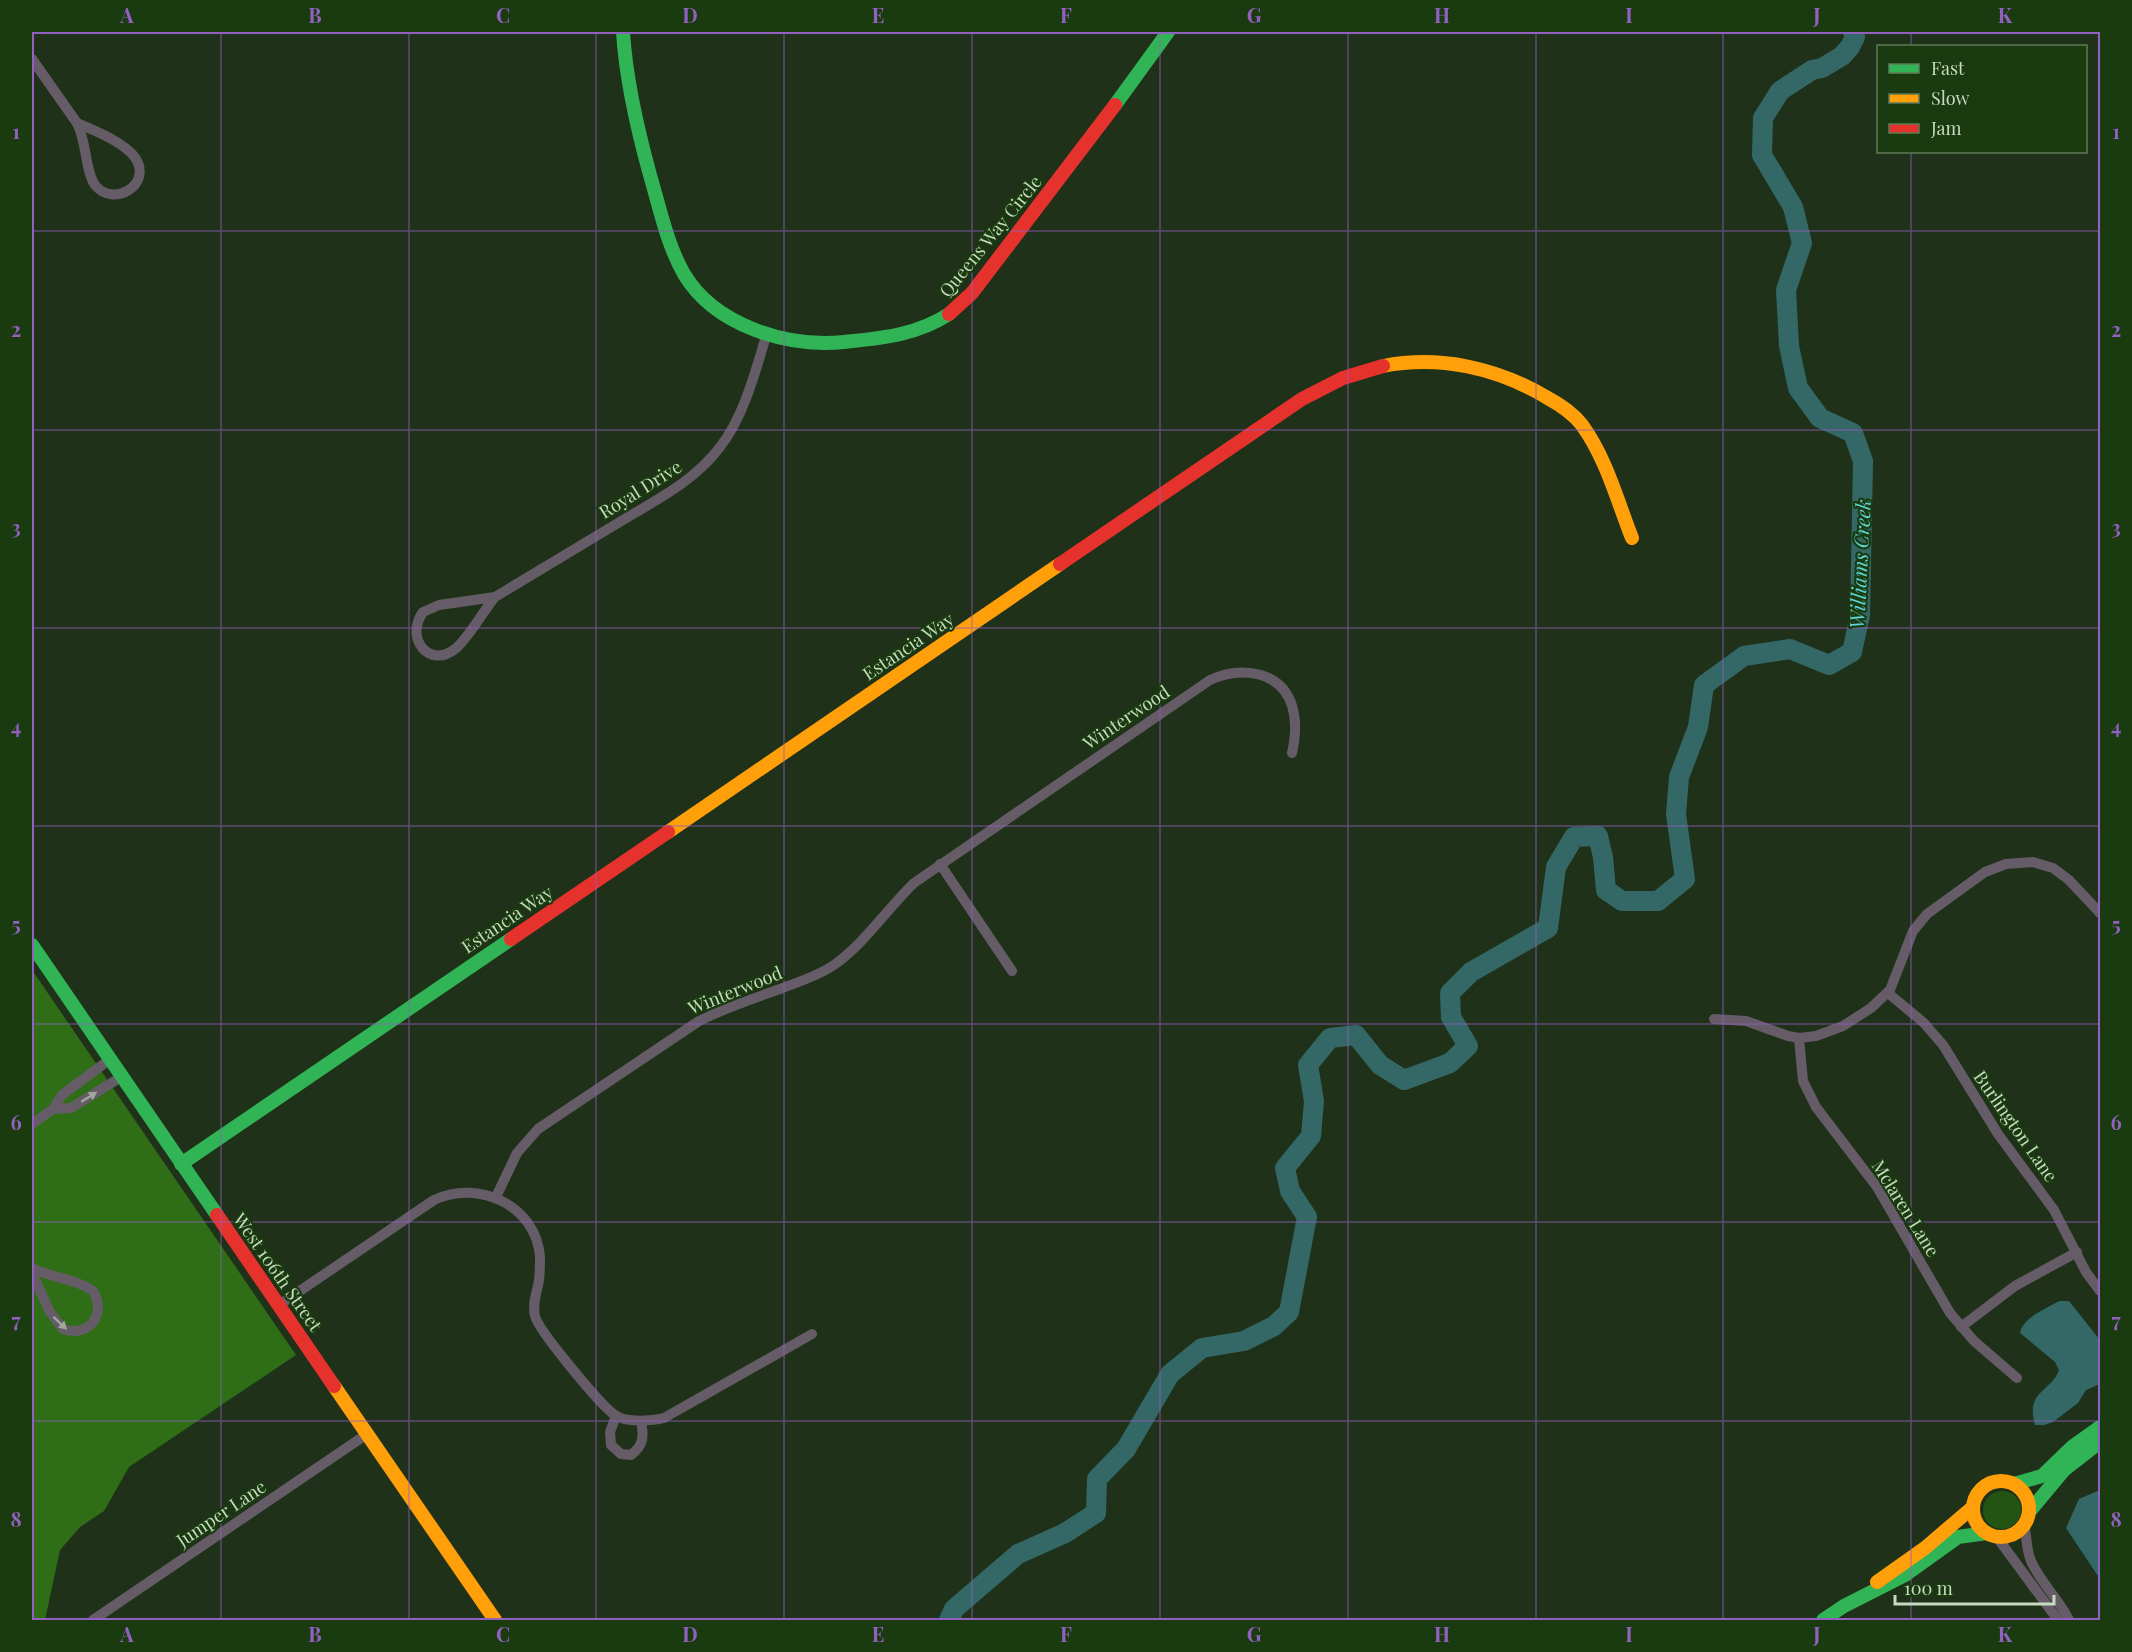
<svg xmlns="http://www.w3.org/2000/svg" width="2132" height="1652" font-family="'Playfair Display',serif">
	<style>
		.green { fill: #245414 }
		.forest { fill: #2f6e17 }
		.water { fill: #346867 }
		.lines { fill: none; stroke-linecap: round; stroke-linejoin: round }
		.river { stroke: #346867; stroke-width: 20 }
		.street { stroke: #665c68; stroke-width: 10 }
		.fast { stroke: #30b455; stroke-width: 14 }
		.slow { stroke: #ff9f0a; stroke-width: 14 }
		.jam { stroke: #e5322d; stroke-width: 14 }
		.oneway { fill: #a0a89d }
		.grid { fill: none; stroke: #9260c0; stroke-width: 1.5; stroke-opacity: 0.55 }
		.labels { text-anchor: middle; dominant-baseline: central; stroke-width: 4.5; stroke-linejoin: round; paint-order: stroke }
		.street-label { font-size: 18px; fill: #c6dac1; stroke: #1a3b0f }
		.water-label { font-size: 20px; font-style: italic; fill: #5ed4d9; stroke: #1a3b0f }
		.neatline { fill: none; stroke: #9260c0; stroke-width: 2 }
		.grid-label { font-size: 20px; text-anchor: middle; font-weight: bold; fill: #9260c0 }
	</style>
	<rect width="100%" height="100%" fill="#1f3119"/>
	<circle class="green" cx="2002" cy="1510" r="19"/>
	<path class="forest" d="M32,970l264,385 -167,112 -25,44 -24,16 -20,23 -15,70h-13z"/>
	<g class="water">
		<path d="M2059,1301h10l31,39v44l-14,6 -8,13 -25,19 -9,3h-9c-10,-34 16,-33 24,-55l-4,-8 -35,-29c3,-16 26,-24 39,-32z"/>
		<path d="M2100,1490v89l-34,-51 13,-29z"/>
	</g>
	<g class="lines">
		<path class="river" d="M949,1620l5,-11 64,-55 47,-21 31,-20 1,-34 29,-30 44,-75 32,-26 42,-7 30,-15 15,-14 18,-95 -17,-26 -5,-23 26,-32 3,-35 -6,-36 22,-27 26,-3 24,30 24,15 46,-17 18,-17 -17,-29 -1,-24 21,-21 77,-44 8,-61 18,-30 24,-1 5,21 3,33 16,11h36l27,-22 -9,-65 3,-37 19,-50 6,-42 40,-29 46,-7 39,16 23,-13 8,-37 3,-154 -10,-28 -33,-15 -22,-30 -9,-42 -3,-56 16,-47 -9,-36 -31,-52 1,-37 17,-27 32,-21 10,-2 20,-12 8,-9 5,-10 -2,-5"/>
		<g class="street">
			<path d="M32,59l45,64"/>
			<path d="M77,123c17,7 49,20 59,36 16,26 -23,49 -41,26 -10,-14 -8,-43 -18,-62z"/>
			<path d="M495,597c41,-25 82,-49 123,-74 36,-22 76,-41 102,-76 24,-30 36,-78 47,-114"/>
			<path d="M495,597c-11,13 -28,43 -40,52 -25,20 -51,-10 -32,-37l16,-7z"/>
			<path d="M940,864l72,107"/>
			<path d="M1888,993l36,30 19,22 55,89 56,76 32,62 14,19"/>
			<path d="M1714,1019l32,2 42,15 11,2 17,-2 27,-10 28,-18 19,-18 23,-59 14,-17 58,-42 21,-8 27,-2 20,6 16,12 31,33"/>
			<path d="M1799,1038l4,43 13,26 61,80 73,126 24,28 43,37"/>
			<path d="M53,1109l18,-1 50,-31"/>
			<path d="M32,1124l21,-15 9,-14 47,-35"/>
			<path d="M496,1197l21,-44 21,-24 161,-108c26,-13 53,-22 81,-32 18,-7 38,-13 54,-24 31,-22 53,-56 80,-82l296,-203c17,-8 33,-10 51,-5 35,11 38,47 31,78"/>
			<path d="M32,1268c19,10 43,10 61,23 14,23 -4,47 -30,38l-13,-17 -18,-39"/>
			<path d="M279,1305l155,-105c44,-21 102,5 106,57 0,7 0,16 -1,23 -2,13 -7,23 -4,36 3,14 67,91 80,99 11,8 37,6 49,3l148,-84"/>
			<path d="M1961,1327l54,-41 62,-34"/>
			<path d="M616,1416l-6,16 1,13 10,9 10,1c13,-10 13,-19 10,-34"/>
			<path d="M2024,1524c3,13 2,25 7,37 9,21 28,38 38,59"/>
			<path d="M1996,1536l62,84"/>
			<path d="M93,1620l274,-186"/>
		</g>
		<g class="fast">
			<path d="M623,32c3,49 14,96 27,143 10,34 17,69 34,99 31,52 104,74 160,68 38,-4 73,-7 105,-28"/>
			<path d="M1115,105l53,-73"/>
			<path d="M32,945l185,270"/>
			<path d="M181,1164l330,-225"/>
			<path d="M2014,1484l28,-8 30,-29 28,-20"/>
			<path d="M2029,1512l35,-42 36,-28"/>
			<path d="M1823,1620l21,-14 61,-31 53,-38 29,-4"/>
		</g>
		<g class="slow">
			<path d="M1383,366c57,-11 114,2 163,31 13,7 27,16 36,28 24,33 35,75 50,113"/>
			<path d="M668,832l392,-268"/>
			<path d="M334,1386l161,234"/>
			<circle cx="2001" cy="1509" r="28"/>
			<path d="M1877,1582l48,-34 48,-41"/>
		</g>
		<g class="jam">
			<path d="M949,314l23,-21 143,-188"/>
			<path d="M1060,564l242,-165 41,-21 40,-12"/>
			<path d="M511,939l157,-107"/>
			<path d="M217,1215l117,171"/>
		</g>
	</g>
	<defs><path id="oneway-solid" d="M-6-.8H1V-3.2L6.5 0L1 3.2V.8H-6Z" transform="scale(1.5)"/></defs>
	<g class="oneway">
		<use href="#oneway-solid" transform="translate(89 1097) rotate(-32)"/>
		<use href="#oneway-solid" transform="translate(60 1323) rotate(43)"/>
	</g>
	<path class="grid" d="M221,32v1588M409,32v1588M596,32v1588M784,32v1588M972,32v1588M1160,32v1588M1348,32v1588M1536,32v1588M1723,32v1588M1911,32v14M1911,152v1468M32,231h2068M32,430h2068M32,628h2068M32,826h2068M32,1024h2068M32,1222h2068M32,1421h2068"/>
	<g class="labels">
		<g class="street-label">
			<text transform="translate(990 236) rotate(-51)">Queens Way Circle</text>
			<text transform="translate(640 489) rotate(-32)">Royal Drive</text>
			<text transform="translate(908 646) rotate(-34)">Estancia Way</text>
			<text transform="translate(1126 717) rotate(-34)">Winterwood</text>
			<text transform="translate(507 919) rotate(-34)">Estancia Way</text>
			<text transform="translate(735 990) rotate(-22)">Winterwood</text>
			<text transform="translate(2016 1126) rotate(55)">Burlington Lane</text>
			<text transform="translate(1906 1208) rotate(58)">Mclaren Lane</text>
			<text transform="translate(278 1272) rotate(55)">West 106th Street</text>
			<text transform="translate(221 1513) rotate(-34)">Jumper Lane</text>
		</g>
		<g class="water-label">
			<text transform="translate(1859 564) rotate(-87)">Williams Creek</text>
		</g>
	</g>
	<rect width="2132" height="1652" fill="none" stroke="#1a3b0f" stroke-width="66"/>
	<rect x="1877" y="45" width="210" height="108" fill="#1a3b0f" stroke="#5f7b56" stroke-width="1.5"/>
	<rect x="1889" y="64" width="30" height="9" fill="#30b455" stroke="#5f7b56" stroke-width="1.5"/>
	<text x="1931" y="75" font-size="18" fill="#c6dac1">Fast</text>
	<rect x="1889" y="94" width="30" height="9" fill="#ff9f0a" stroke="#5f7b56" stroke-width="1.5"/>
	<text x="1931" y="105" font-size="18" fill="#c6dac1">Slow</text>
	<rect x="1889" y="124" width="30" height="9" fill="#e5322d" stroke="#5f7b56" stroke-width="1.5"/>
	<text x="1931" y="135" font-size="18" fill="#c6dac1">Jam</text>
	<path d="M1895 1595v9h159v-9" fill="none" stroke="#c6dac1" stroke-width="3"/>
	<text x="1904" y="1595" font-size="18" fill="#c6dac1" stroke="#1a3b0f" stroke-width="4.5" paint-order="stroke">100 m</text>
	<rect x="33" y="33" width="2066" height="1586" class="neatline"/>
	<g class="grid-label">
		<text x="127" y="23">A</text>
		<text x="315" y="23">B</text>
		<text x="503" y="23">C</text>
		<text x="690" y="23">D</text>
		<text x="878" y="23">E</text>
		<text x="1066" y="23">F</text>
		<text x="1254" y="23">G</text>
		<text x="1442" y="23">H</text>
		<text x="1629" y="23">I</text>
		<text x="1817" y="23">J</text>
		<text x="2005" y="23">K</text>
		<text x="16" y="139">1</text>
		<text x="2116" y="139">1</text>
		<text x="16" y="337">2</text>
		<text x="2116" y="337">2</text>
		<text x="16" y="535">3</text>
		<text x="2116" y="535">3</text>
		<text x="16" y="734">4</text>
		<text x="2116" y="734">4</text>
		<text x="16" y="932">5</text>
		<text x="2116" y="932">5</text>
		<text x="16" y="1130">6</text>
		<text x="2116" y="1130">6</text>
		<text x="16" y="1328">7</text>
		<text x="2116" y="1328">7</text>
		<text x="16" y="1527">8</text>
		<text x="2116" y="1527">8</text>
		<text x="127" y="1642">A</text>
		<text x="315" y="1642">B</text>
		<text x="503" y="1642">C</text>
		<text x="690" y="1642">D</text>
		<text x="878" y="1642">E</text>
		<text x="1066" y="1642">F</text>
		<text x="1254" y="1642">G</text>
		<text x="1442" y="1642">H</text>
		<text x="1629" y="1642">I</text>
		<text x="1817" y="1642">J</text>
		<text x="2005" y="1642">K</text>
	</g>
</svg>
